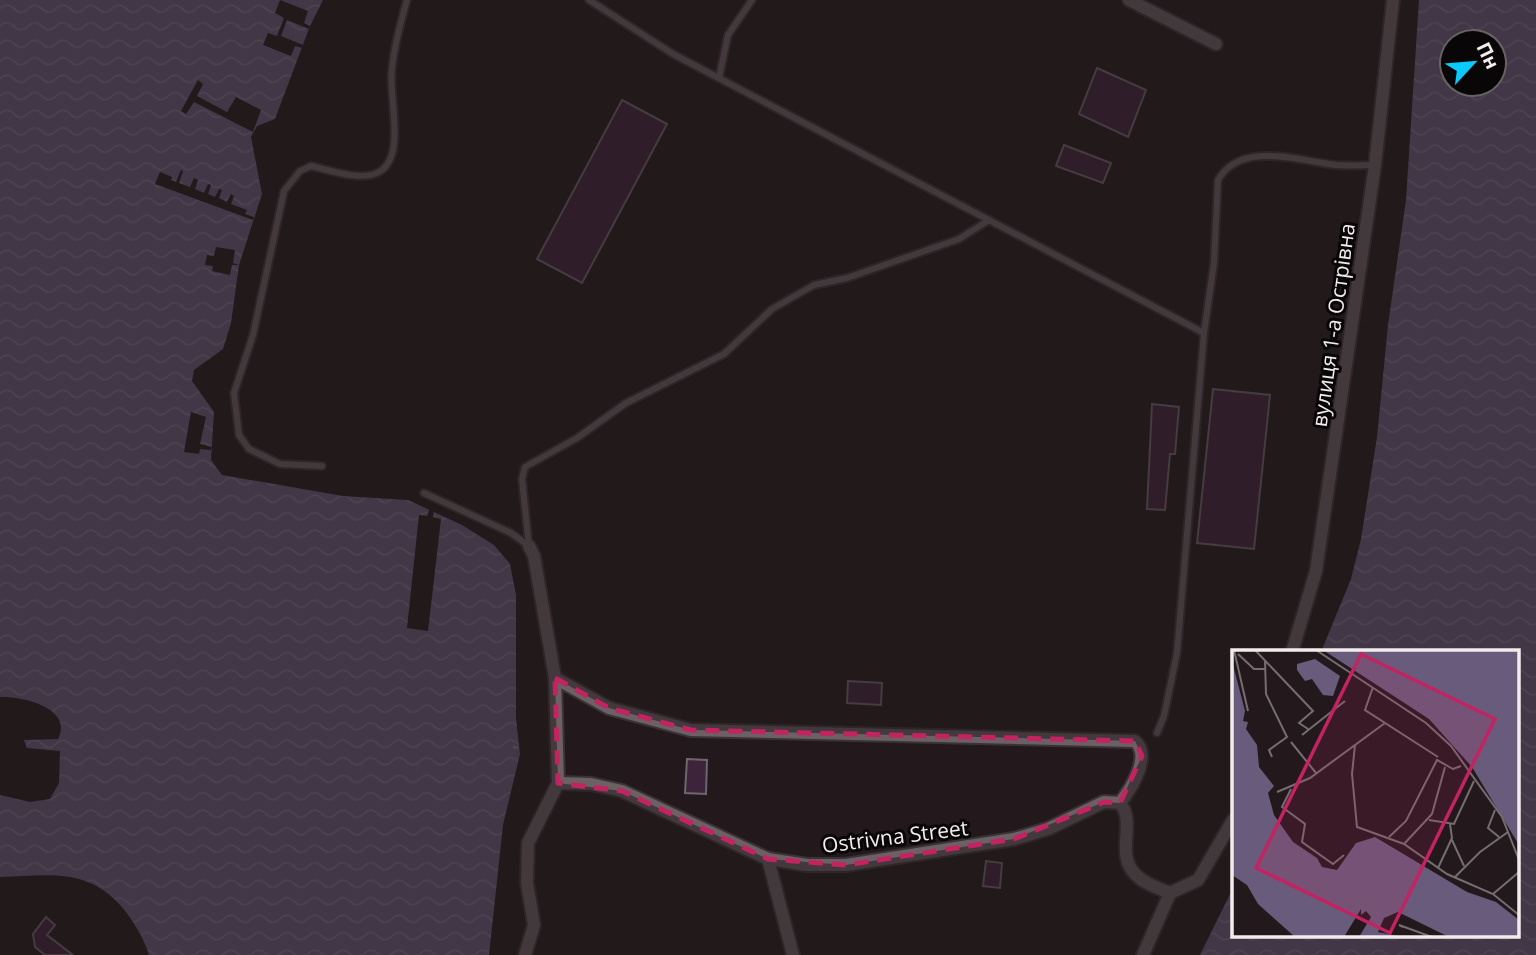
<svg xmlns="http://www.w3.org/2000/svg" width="1536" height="955" font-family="'Open Sans',sans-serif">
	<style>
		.water { fill: url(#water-waves); fill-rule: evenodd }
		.pier { fill: #23191c }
		.building { fill: #3e243b; stroke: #6e666d; stroke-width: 2 }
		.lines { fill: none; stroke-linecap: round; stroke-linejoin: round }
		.service-casing { stroke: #3a3335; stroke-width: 10 }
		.minor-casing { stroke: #3a3335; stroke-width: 16 }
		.path { stroke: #898183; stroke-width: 2.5; stroke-dasharray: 5 3.5; stroke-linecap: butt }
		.service { stroke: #6c6064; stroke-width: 6 }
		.minor { stroke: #6c6064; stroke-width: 12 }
		.marked { fill: none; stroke: #c42362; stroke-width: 5; stroke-dasharray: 14 9; stroke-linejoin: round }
		.labels { text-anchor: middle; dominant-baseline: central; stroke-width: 6; stroke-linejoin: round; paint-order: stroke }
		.street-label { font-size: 21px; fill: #f3ecee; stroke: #090607 }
		.inset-road { fill: none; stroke: #766d70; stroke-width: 2 }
		.view { fill: #c42362; fill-opacity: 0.15; stroke: #c42362; stroke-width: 3.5 }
		.inset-edge { fill: none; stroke: #f3ecee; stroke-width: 3.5 }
	</style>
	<defs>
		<pattern id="water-waves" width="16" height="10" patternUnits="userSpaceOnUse" patternTransform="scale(1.75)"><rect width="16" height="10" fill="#695b7b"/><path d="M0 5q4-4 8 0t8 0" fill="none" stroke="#7f738e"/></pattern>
	</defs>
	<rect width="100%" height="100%" fill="#23191c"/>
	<g class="water">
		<path d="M0,0h323l-13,26 -35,93 -18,7 -6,11 11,57 -23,71 -8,58 -8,26 -29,21 -2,11 22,31 -3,48 11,15 121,21 65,4 54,25 32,20 16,19 6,31v123l4,36 -17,71 -14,130h-340c-4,-14 -12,-27 -20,-39 -36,-49 -74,-41 -129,-39v-82l30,7 20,-3 9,-16 1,-32 -33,-3 -3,-8 34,-1c16,-31 -36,-43 -58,-42z"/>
		<path d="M1419,0h117v955h-336l33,-67v48h284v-284h-196l30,-73 10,-40 16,-102 11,-112 18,-125zM1494,42v42h-42v-42z"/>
	</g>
	<g class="pier">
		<path d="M280,0l28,11 -4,12 6,3 -1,3 -22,-9 -6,16 22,9 -1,3 -7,-2 -4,10 -28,-11 5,-12 9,3 7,-18 -9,-5z"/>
		<path d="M198,80l5,4 -6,12 30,16 9,-15 25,13 -8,22 -59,-30 -8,12 -5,-3z"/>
		<path d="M181,170l2,1 -4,12 11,4 4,-9 4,2 -3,9 9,4 4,-9 3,1 -3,9 7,3 4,-8 3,1 -3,8 8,4 4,-8 3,2 -3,8 16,6 -2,4 9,3 -1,3 -98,-36 5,-12 12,5 -1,3 5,2z"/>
		<path d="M216,247l19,3 -2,13 6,2h-7l-2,10 -18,-4 1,-5 -8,-1 2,-10 7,1z"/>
		<path d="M191,412l15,5 -6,27 12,3 -1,3 -11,-1 -1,5 -15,-2z"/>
		<path d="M430,508l4,2 -1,7 8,2 -13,112 -21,-3 12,-113 8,1z"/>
	</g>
	<g class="building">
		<path d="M1097,68l49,22 -18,47 -49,-23z"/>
		<path d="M622,100l45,24 -85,159 -45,-24z"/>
		<path d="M1064,145l47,18 -8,20 -47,-17z"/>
		<path d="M1213,389l57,6 -16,154 -57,-6z"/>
		<path d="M1152,404l27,3 -4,47h-5l-5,56 -18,-1z"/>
		<path d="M848,681l34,2 -1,22 -34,-2z"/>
		<path d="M687,759l20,1 -1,34 -21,-1z"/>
		<path d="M986,861l16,2 -2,25 -17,-2z"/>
		<path d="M46,917l9,8 -8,10 26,20h-28l-10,-8 -2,-13z"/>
	</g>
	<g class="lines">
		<defs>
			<g id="service">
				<path d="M589,0l84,54 531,279"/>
				<path d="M719,78l9,-43 24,-35"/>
				<path d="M322,466l-42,-2 -31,-15 -10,-14 -5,-42 19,-58 31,-144 16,-20 11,-5c19,4 50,16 68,6 28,-16 9,-76 13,-103 2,-23 9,-48 15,-69"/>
				<path d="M424,493l87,40 18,13"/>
				<path d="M529,546l-7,-67 3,-12 52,-29 49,-35 98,-49 48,-45 42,-24 33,-7 112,-39 30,-19"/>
				<path d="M1157,733l7,-17 13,-63 27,-320 10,-70 4,-83c23,-40 81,-19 118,-15 13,1 26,0 39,0"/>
			</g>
			<g id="minor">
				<path d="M1129,0l87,44"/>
				<path d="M1292,652l24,-81 59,-406 18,-165"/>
				<path d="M555,678l54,30 82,22 444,11c17,15 -4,48 -15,62"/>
				<path d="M558,783l33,1 31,7 146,68 39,6h39l168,-26 34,-10 56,-27 16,1"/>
				<path d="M1120,803c17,20 -6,51 16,72 9,9 22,13 34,18"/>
				<path d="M768,859l25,96"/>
				<path d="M1170,893l28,-13 35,-60"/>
				<path d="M525,955l9,-30 -7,-42 1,-40 30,-60 -3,-105 -21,-122 -5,-10"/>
				<path d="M1143,955l27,-62"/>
			</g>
		</defs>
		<use href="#service" class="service-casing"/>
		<use href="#minor" class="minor-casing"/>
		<path class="path" d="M513,747l7,1"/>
		<use href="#service" class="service"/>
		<use href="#minor" class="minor"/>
	</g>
	<path d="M0 0H1536V955H0ZM555,678l54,30 82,22 444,11 7,15 -22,47 -16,-1 -90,37 -168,26 -78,-6 -146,-68 -64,-8z" fill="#23191c" fill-opacity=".55" fill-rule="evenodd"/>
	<path class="marked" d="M555,678l54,30 82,22 444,11 7,15 -22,47 -16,-1 -90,37 -168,26 -78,-6 -146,-68 -64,-8z"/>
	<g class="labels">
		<g class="street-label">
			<text transform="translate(1333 325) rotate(-82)">вулиця 1-а Острівна</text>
			<text transform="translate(895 836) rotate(-7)">Ostrivna Street</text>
		</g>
	</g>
	<g transform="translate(1232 650)">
		<rect width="287" height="287" fill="#23191c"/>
		<path d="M91,0h196v195l-47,-78 -43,-48zM83,9l25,17 -7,20 -10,-1 -11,-16 -7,2 -8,-11v-6zM0,11l13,50 -2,10 5,1 -2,7 11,16 2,22 15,19 -6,7 6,22 19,27 24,16 5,9 15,3 19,-27 19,-6 92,55 29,10 23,18v17h-70l-51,-25 -14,6 -6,14 25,5h-44l12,-20 -5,-6 -5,4v-6l-17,28h-49l-37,-33 -11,-19 -15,-10z" fill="#695b7b"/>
		<path class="inset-road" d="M2,0l14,61M23,0l58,61 -14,12 9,6M84,0l110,73 25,23 51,71 17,43M6,4l16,15h11M33,10l1,34 21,43 -18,13 3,7M141,37l-8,23 73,47M70,85l43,-34M59,92l25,31M123,95l-3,29 5,53 47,17 43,30 46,20 26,21M59,139l-9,18 23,17 -3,18 31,22 11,-9M45,142l33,-14 75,-55M263,160l-7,18 11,9M197,170l25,4 20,-43M157,187l17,-16 31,-61 16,9 8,-3M220,190l12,26M172,194l28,-30 13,-47M206,218l14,-30 -2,-14M223,227l25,-25 28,-20M261,244l26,-22M171,277l-4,-2 33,12"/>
		<path class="view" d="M129,4l134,65 -105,214 -134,-65z"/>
		<rect width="287" height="287" class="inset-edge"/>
	</g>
	<g transform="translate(1473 63) rotate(64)"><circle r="33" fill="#090607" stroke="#676263" stroke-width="2"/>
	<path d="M0-5L12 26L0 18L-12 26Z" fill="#09cafa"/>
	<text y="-10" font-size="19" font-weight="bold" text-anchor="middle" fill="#f3ecee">Пн</text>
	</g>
</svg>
